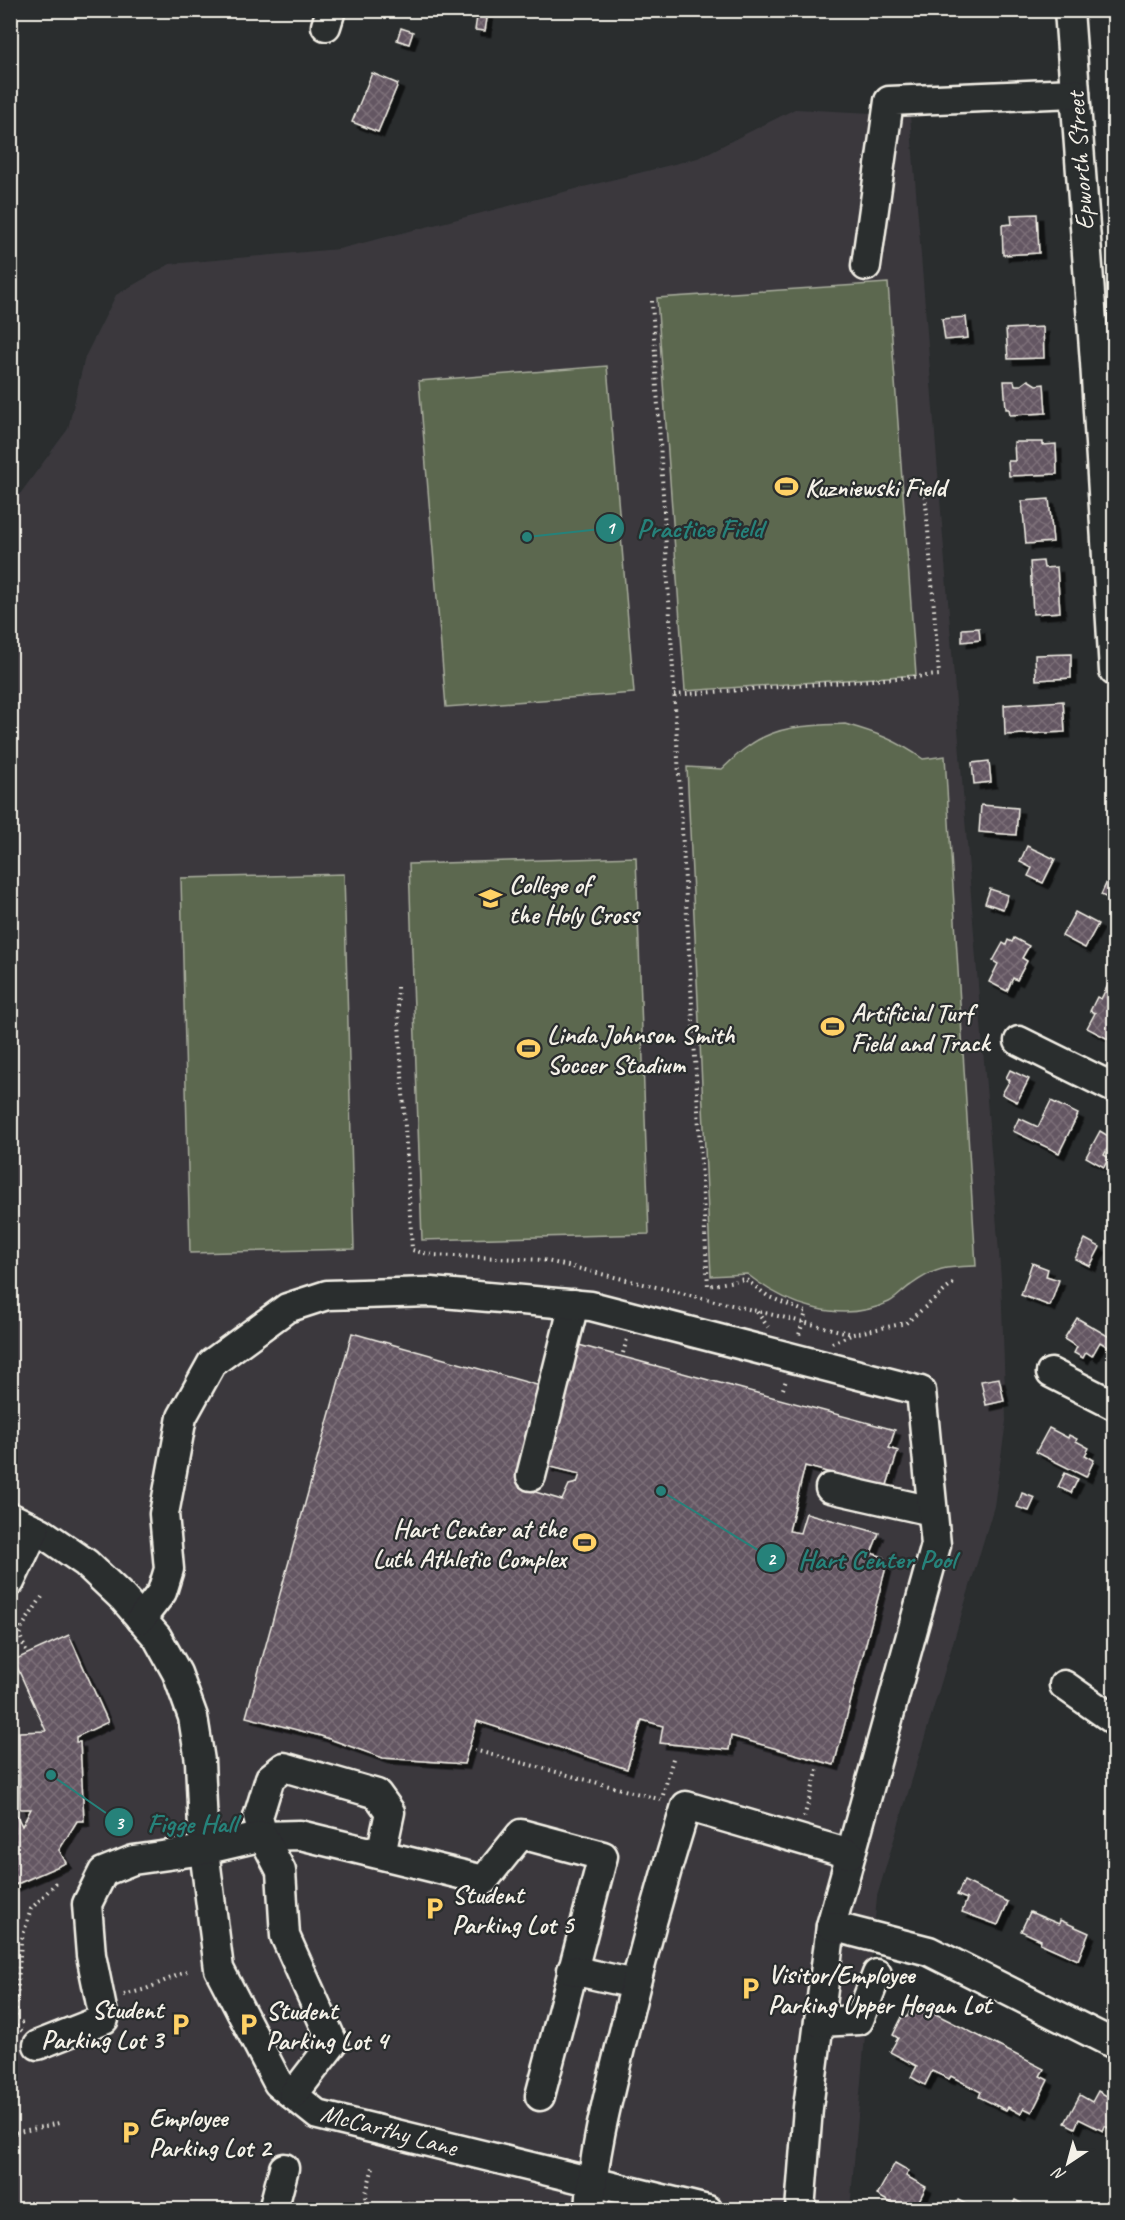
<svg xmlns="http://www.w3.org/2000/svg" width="1125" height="2220" font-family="Caveat,sans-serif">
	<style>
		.built { fill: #3b393e }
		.green { fill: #5c6850; stroke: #a8ac9c; stroke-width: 1.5 }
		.building { fill: url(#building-cross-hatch); stroke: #f4f1e8; stroke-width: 1.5; filter: url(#shadow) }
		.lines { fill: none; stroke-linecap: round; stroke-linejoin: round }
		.minor-casing { stroke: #f4f1e8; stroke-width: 33 }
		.path { stroke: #f4f1e8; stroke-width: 4; stroke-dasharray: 1.5 4.5; stroke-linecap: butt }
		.minor { stroke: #2a2d2e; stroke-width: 28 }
		.labels { text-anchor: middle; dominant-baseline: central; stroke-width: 4.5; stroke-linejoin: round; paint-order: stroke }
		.street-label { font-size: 26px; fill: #f4f1e8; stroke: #2a2d2e }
		.poi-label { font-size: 26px; font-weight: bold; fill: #f4f1e8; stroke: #2a2d2e; text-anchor: start }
		.leader { fill: none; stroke: #26827a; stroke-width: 2 }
		.callout-dot { fill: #26827a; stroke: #2a2d2e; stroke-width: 2 }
		.mark-label { font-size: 18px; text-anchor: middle; font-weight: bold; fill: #fff }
		.callout-label { font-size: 27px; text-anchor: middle; font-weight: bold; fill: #26827a; stroke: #2a2d2e; stroke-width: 4.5; stroke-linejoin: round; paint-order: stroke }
	</style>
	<defs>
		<pattern id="building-cross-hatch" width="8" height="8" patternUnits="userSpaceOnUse" patternTransform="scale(1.5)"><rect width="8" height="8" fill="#645662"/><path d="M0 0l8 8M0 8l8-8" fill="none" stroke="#7b6f78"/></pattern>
		<filter id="shadow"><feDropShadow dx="5.5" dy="5.5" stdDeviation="0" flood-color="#0009"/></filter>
	</defs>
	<rect width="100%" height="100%" fill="#2a2d2e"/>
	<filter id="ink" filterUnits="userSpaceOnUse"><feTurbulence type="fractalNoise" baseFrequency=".0167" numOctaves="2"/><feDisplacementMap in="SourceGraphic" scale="12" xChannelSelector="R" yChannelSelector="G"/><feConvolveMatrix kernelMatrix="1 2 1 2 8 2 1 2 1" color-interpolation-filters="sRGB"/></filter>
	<g filter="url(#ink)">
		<path class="built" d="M795,109l115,6 91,1164 5,142 -12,85 -117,390 -27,313 -839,1 -1,-1691 4,-17 54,-73 17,-72 31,-62 54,-31 169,-15 359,-91z"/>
		<g class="green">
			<path d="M888,283l28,392 -231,16 -28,-393z"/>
			<path d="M607,366l27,327 -188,14 -27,-326z"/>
			<path d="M845,724c32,9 51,16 78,35l22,-3 31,510c-30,1 -40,1 -65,19 -8,5 -14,13 -22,17 -48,23 -103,3 -142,-28l-36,2 -24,-509 35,2c8,-7 16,-16 25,-22 29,-22 64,-22 98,-23z"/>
			<path d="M636,857l13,377 -227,6 -13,-376z"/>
			<path d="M344,874l10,375 -164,4 -9,-375z"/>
		</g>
		<g class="building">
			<path d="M478,10l10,2 -3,19 -10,-1z"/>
			<path d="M401,28l12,4 -4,12 -12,-4z"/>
			<path d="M372,73l26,11 -20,48 -26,-10z"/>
			<path d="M1037,214l2,39 -36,2 -1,-30 10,-1 -1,-9z"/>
			<path d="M966,317l2,21 -23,2 -3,-21z"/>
			<path d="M1043,327l1,31 -36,1 -2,-30z"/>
			<path d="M1028,380l8,5 8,-1 2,29 -36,2 -1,-6h-3l-2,-28h10l1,4h6z"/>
			<path d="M1014,442h29v3l13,-1 1,30 -48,2 -1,-15h7z"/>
			<path d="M1049,499l4,43 -27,2 -4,-43z"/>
			<path d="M1043,561l1,7 13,-1 3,45 -27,2 -3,-52z"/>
			<path d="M979,628l1,12 -18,2v-13z"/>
			<path d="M1071,654v24l-35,2 -1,-25z"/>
			<path d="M1063,701l2,31 -60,3 -1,-30z"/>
			<path d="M989,761l2,21 -17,2 -2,-21z"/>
			<path d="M981,805l37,3 -2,27 -37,-3z"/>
			<path d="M1027,846l28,13 -12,24 -15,-7 4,-8 -12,-6z"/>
			<path d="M1114,866v35l-13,-6z"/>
			<path d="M990,889l18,6 -5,14 -18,-6z"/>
			<path d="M1075,912l23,12 -13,24 -23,-12z"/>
			<path d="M1014,938l15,8 -7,12 5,3 -10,19 -4,-2 -6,13 -18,-9 9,-18 -5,-3 10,-18 3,2 2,-5 4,2z"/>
			<path d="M1112,977l2,2v57l-2,5 -25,-13 8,-15 -5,-2 7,-14 4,2z"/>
			<path d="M1010,1070l19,9 -12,23 -15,-8 8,-14 -4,-2z"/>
			<path d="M1051,1101l27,13 -19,39 -46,-22 6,-13 19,9z"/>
			<path d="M1100,1131l13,8 -9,16 5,3 -5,9 -18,-10z"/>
			<path d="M1085,1239l15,8 -10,19 -15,-7z"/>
			<path d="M1032,1263l16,6 -2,7 13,4 -9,26 -29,-11z"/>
			<path d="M1077,1318l36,21 -5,8 -8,-5 -8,14 -6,-4 -3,6 -9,-5 3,-6 -13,-8z"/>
			<path d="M352,1333l192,54 -25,100 43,13 7,-15 8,-2 3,-9 -33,-8 28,-122 320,86 -6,18 9,3 -12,37 -81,-22 -16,65 11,2 6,-20 73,20 -8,20 13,4 2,10 -52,198 -103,-29 -2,14 -69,-7 3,-17 -21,-6 -15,49 -150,-48 -13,43 -81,-6 -62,-22 -75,-19z"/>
			<path d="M999,1378l5,23 -18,4 -5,-24z"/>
			<path d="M1049,1428l19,10 1,-3 8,4 -1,2 13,7 -4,7 9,5 -8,17 -50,-25z"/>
			<path d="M1065,1473l13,6 -7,14 -13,-6z"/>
			<path d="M1022,1493l13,5 -6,13 -12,-4z"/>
			<path d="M69,1635l39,87 -32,15v5h4l4,79h-7l-18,29 7,13 -56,24v-68l7,-3 5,10 9,-17h-11l-1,-77 27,-1 -32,-71z"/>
			<path d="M964,1881l44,21 -10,23 -36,-13 5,-13 -10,-4z"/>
			<path d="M1030,1912l29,12 1,-4 29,13 -11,27 -38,-17 1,-3 -20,-9z"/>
			<path d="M914,2003l130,66 -4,7 8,4 -16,32 -8,-4 -3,6 -13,-7 -2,3 -27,-13 2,-5 -30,-16 -2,3 -17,-8 -7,14 -14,-8 6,-11 -27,-14 8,-14 -5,-3 10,-20 4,2z"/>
			<path d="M1098,2091l14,8 2,-5v37l-9,-5 -2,5 -24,-12 -4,9 -10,-5 15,-28 12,7z"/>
			<path d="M895,2163l14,8 -3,5 20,11 -12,23h-11l-26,-15z"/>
			<path d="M958,2200l19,10h-24z"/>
			<path d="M1015,2200l13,7 -1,3h-17z"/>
			<path d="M408,2202l28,8h-30z"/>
		</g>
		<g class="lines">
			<defs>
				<g id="minor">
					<path d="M1069,10l26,352 19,309"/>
					<path d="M326,26l5,-16"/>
					<path d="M866,266l23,-165 186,-8"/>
					<path d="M1019,1041l95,47"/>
					<path d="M1051,1373l63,32"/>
					<path d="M531,1476l43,-172"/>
					<path d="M830,1488l102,23"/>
					<path d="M10,1517l31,15 45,31 37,35 34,39 20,36 16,44 7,44 4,89 15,119 59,114 40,32 390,95"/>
					<path d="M10,1582l25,-53"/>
					<path d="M141,1619l21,-27 7,-23 -5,-55 18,-97 30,-54 75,-55 40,-13 104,-3 160,14 330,85 15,154 -105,381 -23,182 -8,102"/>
					<path d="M1064,1685l50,35"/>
					<path d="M381,1854l9,-42 -13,-18 -93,-27 -14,11 -12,39 5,19 37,-1 184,45 37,-46 82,22 -63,240"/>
					<path d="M831,1926l98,25 185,93"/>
					<path d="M572,1970l63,14"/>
					<path d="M819,2022l40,-2 18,-46"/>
					<path d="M38,2045l66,-26 -13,-64 -4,-51 16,-32 30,-12 71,-10 59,-14 18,35 4,65 48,107 -40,52"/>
					<path d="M273,2210l11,-42"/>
					<path d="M590,2210c3,-55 17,-109 30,-162 19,-81 41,-162 66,-242l164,48"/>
				</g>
			</defs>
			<use href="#minor" class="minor-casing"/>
			<g class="path">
				<path d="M652,301l56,985 37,-7 24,18 37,15 -7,23"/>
				<path d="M674,695l265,-20 -14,-185"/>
				<path d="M397,987l15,263 20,5 111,5 310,74 53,-11 49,-41"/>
				<path d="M757,1312l11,15"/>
				<path d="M832,1343l21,-9"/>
				<path d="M623,1353l4,-14"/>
				<path d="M783,1389l3,-9"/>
				<path d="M26,1651l-6,-15 2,-9 20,-30"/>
				<path d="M474,1750l188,50"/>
				<path d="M663,1795l11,-40"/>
				<path d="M804,1817l15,-51"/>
				<path d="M124,1995l22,-6 41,-18"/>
				<path d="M10,2026l17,-5"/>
				<path d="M22,2031l-7,-6 6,-83 10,-33 26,-27"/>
				<path d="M10,2134l49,-11"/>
				<path d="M367,2210l-1,-17 7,-26"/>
			</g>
			<use href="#minor" class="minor"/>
		</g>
	</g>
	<defs>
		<symbol id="stadium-bare" viewBox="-9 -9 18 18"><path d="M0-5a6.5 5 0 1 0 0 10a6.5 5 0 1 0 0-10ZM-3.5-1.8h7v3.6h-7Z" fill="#ffd166" stroke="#2a2d2e" stroke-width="2.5" paint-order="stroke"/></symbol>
		<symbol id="university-bare" viewBox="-9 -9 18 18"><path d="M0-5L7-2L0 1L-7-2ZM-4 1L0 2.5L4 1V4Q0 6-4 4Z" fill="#ffd166" stroke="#2a2d2e" stroke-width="2.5" paint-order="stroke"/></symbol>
		<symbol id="parking-bare" viewBox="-9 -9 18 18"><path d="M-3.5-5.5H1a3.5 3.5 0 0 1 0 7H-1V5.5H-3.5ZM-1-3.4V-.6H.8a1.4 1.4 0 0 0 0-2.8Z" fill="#ffd166" stroke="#2a2d2e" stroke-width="2.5" paint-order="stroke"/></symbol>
	</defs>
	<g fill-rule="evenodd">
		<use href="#stadium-bare" x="770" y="470" width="33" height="33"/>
		<use href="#university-bare" x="474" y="882" width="33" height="33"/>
		<use href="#stadium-bare" x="816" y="1010" width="33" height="33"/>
		<use href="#stadium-bare" x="512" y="1032" width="33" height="33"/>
		<use href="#stadium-bare" x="568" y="1526" width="33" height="33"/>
		<use href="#parking-bare" x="418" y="1892" width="33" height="33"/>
		<use href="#parking-bare" x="734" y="1972" width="33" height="33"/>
		<use href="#parking-bare" x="164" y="2008" width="33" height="33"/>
		<use href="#parking-bare" x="232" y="2008" width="33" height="33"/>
		<use href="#parking-bare" x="114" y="2116" width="33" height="33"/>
	</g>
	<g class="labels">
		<g class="street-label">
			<text transform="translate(1080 161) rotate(-94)">Epworth Street</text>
			<text transform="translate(389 2130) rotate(15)">McCarthy Lane</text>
		</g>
		<g class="poi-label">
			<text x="805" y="487">Kuzniewski Field</text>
			<text x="509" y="884">College of<tspan x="509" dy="30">the Holy Cross</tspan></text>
			<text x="851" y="1012">Artificial Turf<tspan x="851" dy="30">Field and Track</tspan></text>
			<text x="547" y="1034">Linda Johnson Smith<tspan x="547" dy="30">Soccer Stadium</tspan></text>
			<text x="566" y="1528" text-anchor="end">Hart Center at the<tspan x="566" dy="30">Luth Athletic Complex</tspan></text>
			<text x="452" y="1894">Student<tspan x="452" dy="30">Parking Lot 5</tspan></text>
			<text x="768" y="1974">Visitor/Employee<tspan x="768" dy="30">Parking Upper Hogan Lot</tspan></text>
			<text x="163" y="2009" text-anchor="end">Student<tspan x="163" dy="30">Parking Lot 3</tspan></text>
			<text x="266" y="2010">Student<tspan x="266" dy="30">Parking Lot 4</tspan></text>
			<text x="149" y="2117">Employee<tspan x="149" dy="30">Parking Lot 2</tspan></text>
		</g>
	</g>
	<path class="leader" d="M527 537L610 528M661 1491L771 1558M51 1775L119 1822"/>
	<g class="callout-dot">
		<circle cx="527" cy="537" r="6"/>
		<circle cx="661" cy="1491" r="6"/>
		<circle cx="51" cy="1775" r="6"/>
		<circle cx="610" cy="528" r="15"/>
		<circle cx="771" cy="1558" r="15"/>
		<circle cx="119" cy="1822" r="15"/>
	</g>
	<g class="mark-label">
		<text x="610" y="534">1</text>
		<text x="771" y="1565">2</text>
		<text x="119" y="1829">3</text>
	</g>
	<g class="callout-label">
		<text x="700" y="537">Practice Field</text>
		<text x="877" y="1568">Hart Center Pool</text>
		<text x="192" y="1832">Figge Hall</text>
	</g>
	<rect width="1125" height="2220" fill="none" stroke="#2a2d2e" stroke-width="36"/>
	<rect x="18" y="18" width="1089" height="2184" fill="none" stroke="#f4f1e8" stroke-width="2" filter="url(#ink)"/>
	<g transform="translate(1068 2163) rotate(216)" stroke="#2a2d2e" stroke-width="4.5" paint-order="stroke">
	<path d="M0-4.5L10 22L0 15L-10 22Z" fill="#f4f1e8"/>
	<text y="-9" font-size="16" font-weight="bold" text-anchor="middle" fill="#f4f1e8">N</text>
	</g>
</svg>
